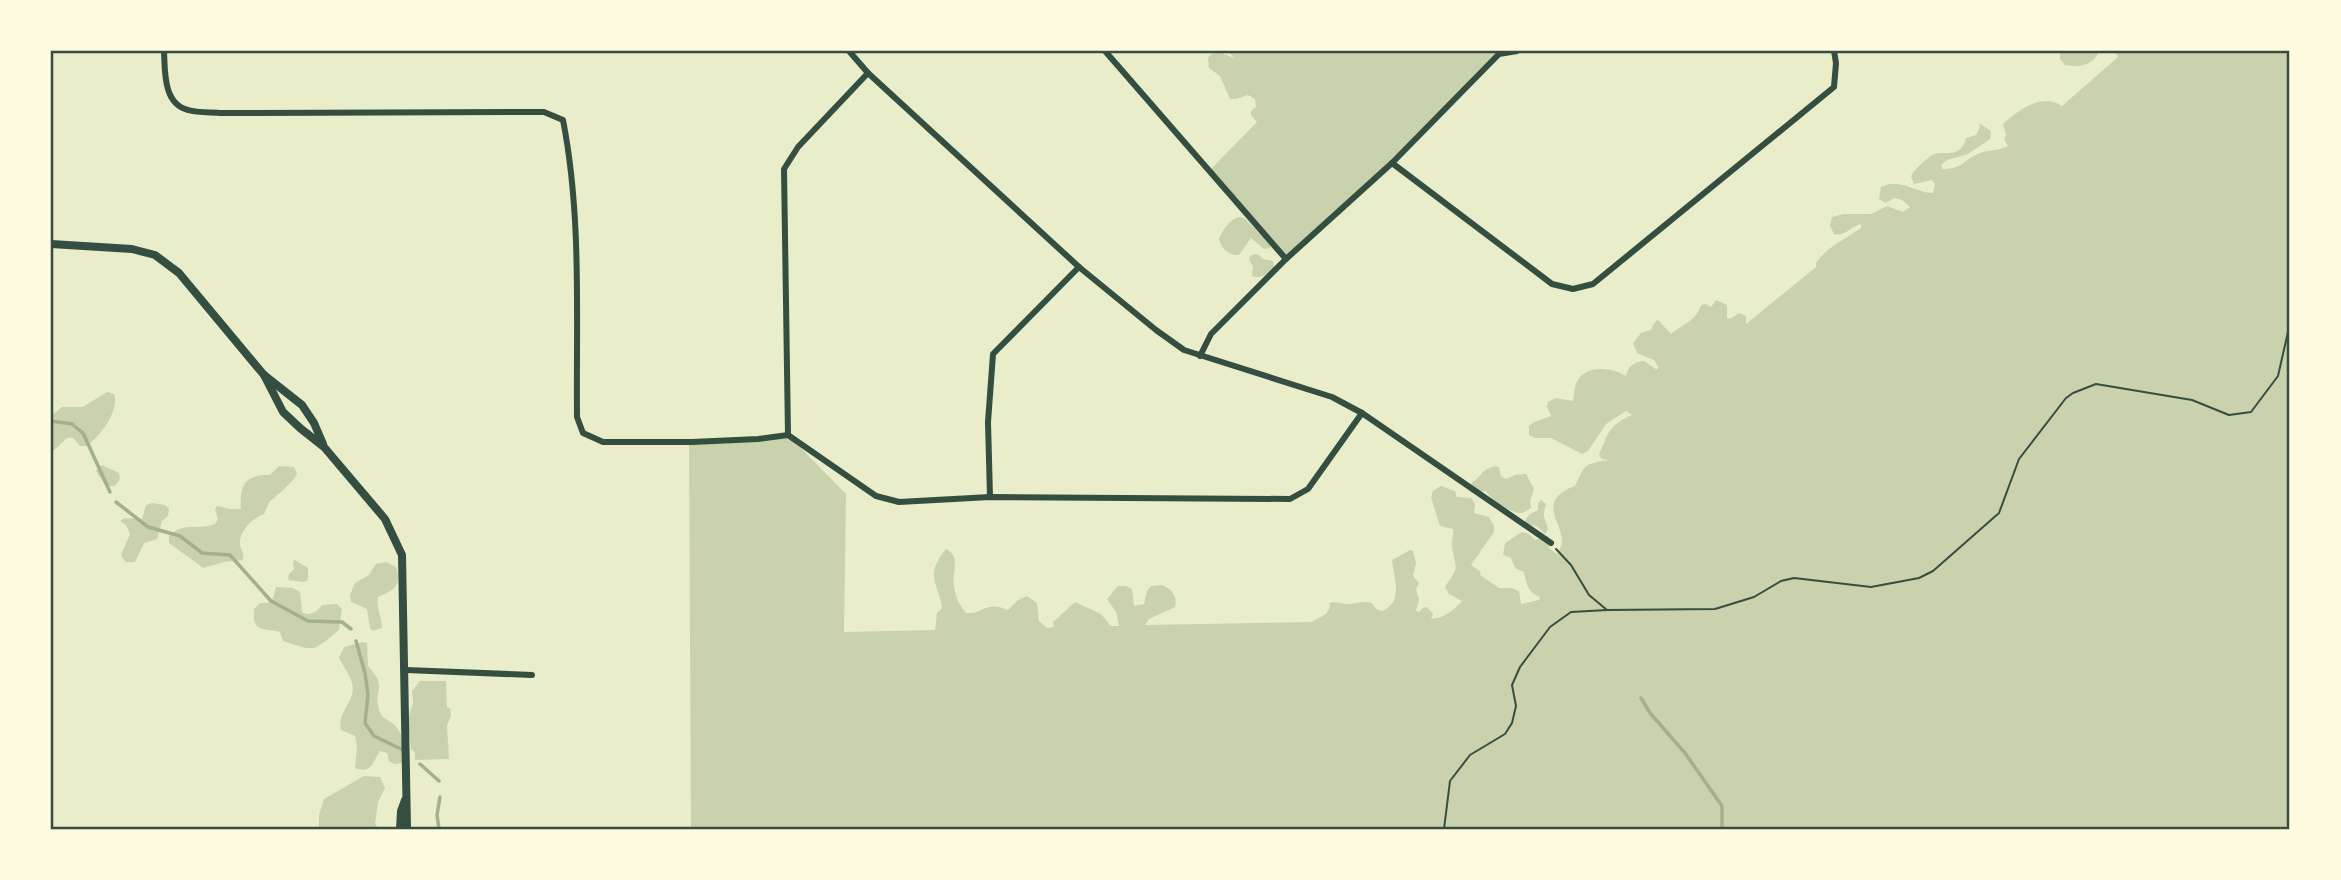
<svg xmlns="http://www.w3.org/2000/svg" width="2341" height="880" font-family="Commissioner,sans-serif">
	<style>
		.green { fill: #cad2ad }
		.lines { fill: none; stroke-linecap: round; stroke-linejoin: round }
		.stream { stroke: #a3b18a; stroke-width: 3.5 }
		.path { stroke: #344e41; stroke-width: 2 }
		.minor { stroke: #344e41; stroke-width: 6 }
		.tertiary { stroke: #344e41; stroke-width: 8 }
		.neatline { fill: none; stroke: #344e41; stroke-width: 2.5 }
	</style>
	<rect width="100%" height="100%" fill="#e9edc9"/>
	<g class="green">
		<path d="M1228,51h267l4,3 -107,109 -106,96 -76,-89 47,-48 -6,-7v-4l5,-4 -1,-8 -7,-4 -12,4h-6l-10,-23 -11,-8 -1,-10 3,-4 11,-1 12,5z"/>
		<path d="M2060,51h39c-5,14 -20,17 -34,14l-5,-6z"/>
		<path d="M2115,51h175v778h-1599l-2,-387 99,-7 58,59 -2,138 91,-2 2,-17 5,-5c-4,-26 -18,-32 4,-59 16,8 5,23 8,37 1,9 6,21 12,27 18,1 20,-13 42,-3l10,-10 9,-4 10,7 2,18 8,7 7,-1 -1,-5 22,-20 26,12 10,12h8l-3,-14 -9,-13 11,-13h8l6,3 2,17 10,-2 3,-13 4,-5 11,-1c10,4 16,12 13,22l-26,12 -4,6 166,-3 15,-8 4,-7 -1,-4c8,-2 11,1 18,1 10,0 15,-4 25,-1l4,6 6,2c22,-9 12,-33 10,-51l18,-10 3,1 3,12 -3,13 6,7 -3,6 3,11 -3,11 3,1 5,-5 4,1 5,6 -2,5c13,-1 22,-8 31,-18l-13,-7 -4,-7c15,-22 11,-15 7,-40 -1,-7 2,-11 1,-18l-13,-3 -9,-29 2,-6 8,-5 14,5 2,6 14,1 4,6 -1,9 15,4 5,9v6l-23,33 10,7 -1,3 19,13h13l7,3 2,13 18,-4 1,-3c-12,-4 -14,-14 -16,-25l-9,-4 -4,-10 -8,-3 2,-12 17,-11 7,2 6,6 13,-4 1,12 8,6c2,-3 4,-7 5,-11 2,-20 -28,-42 13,-57 11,-23 9,-22 34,-26l-7,-1 -3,-4c9,-22 10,-30 33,-40l-6,-4 -20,13 -18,27 -6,3 -31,-16h-16l-6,-3v-9l5,-4 17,-6 -4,-9 1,-5 8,-4 17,3c1,-5 1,-12 3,-17 7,-20 36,-17 50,-8 2,-10 8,-14 18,-15l13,9 1,-3 -4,-7 -17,-7 -4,-10 8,-10 10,-3 3,-7 4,-3 13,14c11,-9 26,-14 30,-29l5,-1 5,3 5,-7 11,5v13l3,1 9,-6 7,3v8l70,-57v-4c11,-16 29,-24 45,-35v-4c-10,2 -16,13 -27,10l-4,-8 2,-9 12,-3h27l16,-8 16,6 7,-5 -8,-7 -8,-2 -8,5 -7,-4 2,-12c19,-10 34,6 52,6l2,-9 -3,-4 -18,4 -3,-8c3,-6 15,-17 21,-21 12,-6 28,6 34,-17l10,-3 4,-8 -1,-4 12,8 -1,8 -22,15 -21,6 -6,5 2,4c21,0 21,-10 37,-16 9,-3 19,-2 28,-7l-4,-7 2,-4 -3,-11c16,-14 39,-32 59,-18l56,-49z"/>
		<path d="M1239,217l5,1 27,27 -1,3 -6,1 -13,-11 -12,17c-10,1 -18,-7 -20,-16 3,-8 11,-20 20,-22z"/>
		<path d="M1255,254l4,1 4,4 10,2 1,6c-6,7 -12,12 -22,9l1,-10 -4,-6 1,-4z"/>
		<path d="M107,392l7,2c6,17 -15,44 -28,52h-6l-7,-8h-6l-16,15v-37l11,-9h21z"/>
		<path d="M102,465l17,8 1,6 -5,7h-9l-10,-15z"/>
		<path d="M279,466l15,1 3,7c-2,6 -22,24 -27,27l-6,13c-10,3 -25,17 -24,29 0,8 5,9 3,17l-19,2 -21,6 -34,-25v-7c14,-15 29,-5 46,-12l3,-5 -3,-10 2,-3 13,3h11c-2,-23 4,-35 29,-34z"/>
		<path d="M1495,466l4,1 2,9 5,3 9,-4 11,-1 8,15 -4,12 1,7c-3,2 -7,5 -11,5 -9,0 -29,-13 -34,-22l-15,2 1,-11c10,-4 6,-11 23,-16z"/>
		<path d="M1541,500l5,4c-4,16 -2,10 2,25l-3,5 -8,-8 -11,-2 -1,-4 5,-6 8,-4v-7z"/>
		<path d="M152,503l13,2 4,4 -1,7 -6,5 -5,18 -13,4 -9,19h-9l-5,-7 9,-21 -4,-9 -6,-4 5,-3 17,1 4,-14z"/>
		<path d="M295,560l13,8v12l-4,2 -16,-2 1,-6 5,-5 -1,-8z"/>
		<path d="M386,562l10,5c6,19 -2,23 -18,30 -2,11 4,20 4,31l-9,3 -3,-3 -3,-19 -16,-7 -1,-7 5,-12 14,-8 7,-11z"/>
		<path d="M276,587l17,1 7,4 2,20c8,5 15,0 20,-7l15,-1 5,5 -3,21c-27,22 -22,22 -56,11l-3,-9c-17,-4 -28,1 -26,-23l6,-6h8l5,-5z"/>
		<path d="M363,642l4,1 1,23c22,24 3,23 12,46 2,6 6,7 11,10 11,7 13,23 15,35l-4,6 -8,1 -5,-3 -2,-8 -7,-2c-8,12 -8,23 -25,17l2,-21 -2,-11 -14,-6c-5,-18 16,-29 11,-47 -2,-8 -9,-17 -13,-25l5,-11z"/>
		<path d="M420,681h26l1,26 3,1 1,8 -4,9 2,34 -34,1v-8l-4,-3 -3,-29 5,-18 -1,-11z"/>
		<path d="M364,776l16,1 5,11 -7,14 -3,22 4,5h-60v-14l5,-16z"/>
	</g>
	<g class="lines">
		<g class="stream">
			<path d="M51,421l21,3 11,9 27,59"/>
			<path d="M116,502l32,25 32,9 22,17 28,2 41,46 37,20 34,1 9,7"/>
			<path d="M356,641l9,32 3,22 -3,28 9,13 27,13"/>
			<path d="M1641,698l9,15 35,40 37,53v23"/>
			<path d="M420,764l19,17"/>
			<path d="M439,829l-2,-14 3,-18"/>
		</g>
		<g class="path">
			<path d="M1556,549l15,16 18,30 18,15 108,-1 39,-12 27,-16 13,-3 77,9 48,-9 14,-7 66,-58 20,-54 47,-61 7,-5 23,-9 96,16 37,15 22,-3 27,-36 12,-53"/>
			<path d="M1444,829l6,-48 20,-26 35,-21 7,-11 4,-17 -4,-21 8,-18 30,-40 21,-15 36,-2"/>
		</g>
		<g class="minor">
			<path d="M164,51c1,20 -1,53 24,59 10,3 23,2 34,3l322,-1 19,8c19,97 13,199 14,297l6,16 20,9h89l66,-3 30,-4"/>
			<path d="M849,51l19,22 211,194 77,63 28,20 148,47 30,16 189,130"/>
			<path d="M1105,51l181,208"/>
			<path d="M868,73l-70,74 -14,22 4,266 88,61 23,6 91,-5 300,2 18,-10 54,-76"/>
			<path d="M1392,163l160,121 21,5 20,-5 241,-197 2,-24 -2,-12"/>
			<path d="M1200,356l11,-22 75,-75 106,-96 107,-109 18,-3"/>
			<path d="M990,497l-2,-75 5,-68 86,-87"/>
			<path d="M406,670l126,5"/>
		</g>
		<g class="tertiary">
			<path d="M51,244l81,5 23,6 24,18 85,102 38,30 12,18 9,21"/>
			<path d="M264,375l19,37 17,16 24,19 61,72 17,36 5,274"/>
			<path d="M400,829l1,-18 4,-11"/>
		</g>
	</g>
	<rect width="2341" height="880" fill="none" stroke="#fefae0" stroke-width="105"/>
	<rect x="52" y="52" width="2236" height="776" class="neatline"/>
</svg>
